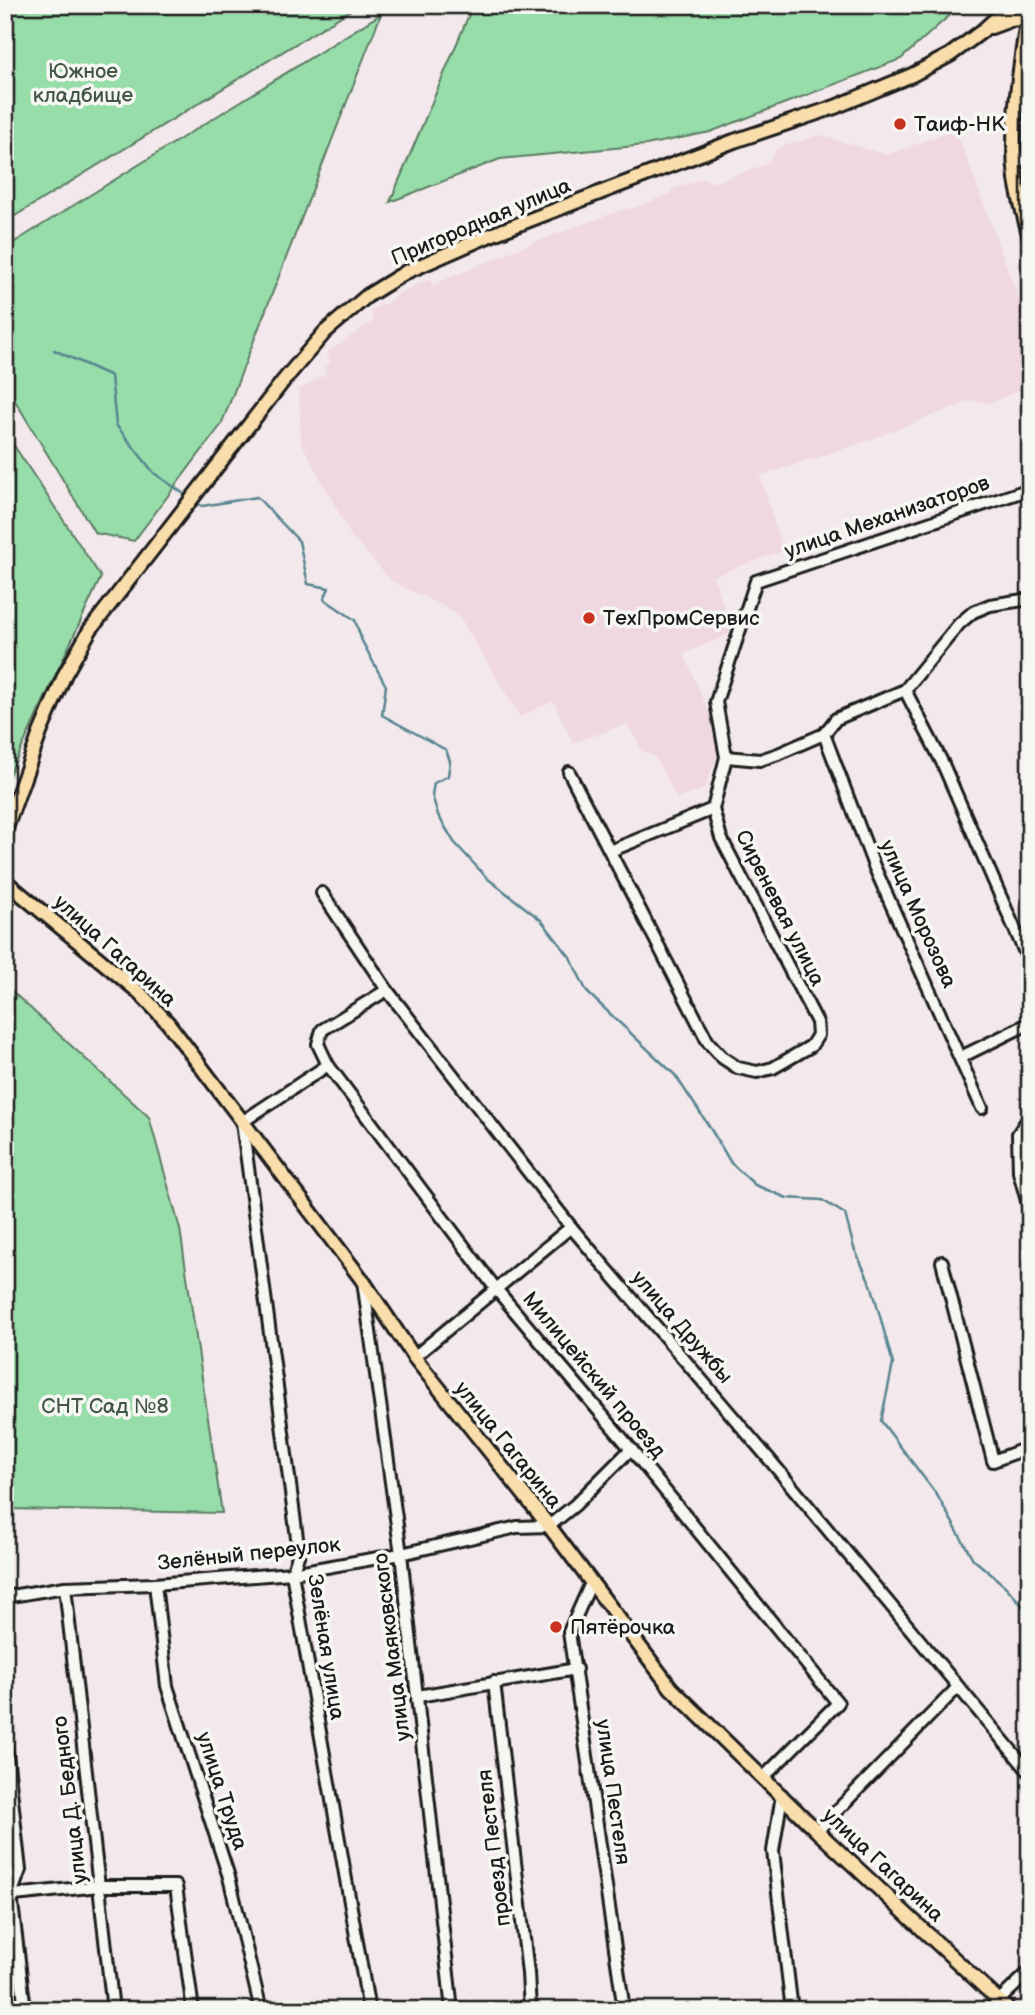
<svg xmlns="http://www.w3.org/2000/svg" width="1035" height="2015" font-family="'Balsamiq Sans',sans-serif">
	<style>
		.built { fill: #efd8e2 }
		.green { fill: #97ddaa; stroke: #5a7c63; stroke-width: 2 }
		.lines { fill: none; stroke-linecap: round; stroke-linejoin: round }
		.stream { stroke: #56848f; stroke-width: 2.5 }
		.minor-casing { stroke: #1c1c1c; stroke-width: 16 }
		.major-casing { stroke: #1c1c1c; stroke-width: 18 }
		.minor { stroke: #f6f6f2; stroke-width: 10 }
		.major { stroke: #f9deab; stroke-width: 12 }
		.poi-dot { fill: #c8321e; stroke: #f6f6f2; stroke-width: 2.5 }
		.labels { text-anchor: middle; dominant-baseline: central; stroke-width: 7; stroke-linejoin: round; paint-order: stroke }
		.park-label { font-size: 21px; fill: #415647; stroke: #f6f6f2 }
		.poi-label { font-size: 21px; fill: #1c1c1c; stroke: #f6f6f2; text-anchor: start }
		.street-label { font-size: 21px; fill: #1c1c1c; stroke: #f6f6f2 }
	</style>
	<rect width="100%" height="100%" fill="#f3e8eb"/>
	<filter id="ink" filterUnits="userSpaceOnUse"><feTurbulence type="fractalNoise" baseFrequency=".0143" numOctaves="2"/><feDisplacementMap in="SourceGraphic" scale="14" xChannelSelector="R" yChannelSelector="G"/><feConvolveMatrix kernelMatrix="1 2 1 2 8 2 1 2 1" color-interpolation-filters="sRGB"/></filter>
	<g filter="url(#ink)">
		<path class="built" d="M956,129l74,201v56l-39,17 -21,-2 -109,42 -101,33 23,75 -70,25 20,56 -49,22 28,66 8,29 -16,40 -27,10 -22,-42 -13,-7 -15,-26 -54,19 -20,-42 -33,16 -62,-103 -66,-33 -42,-47 -49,-92 -2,-52 28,-17 -3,-5 7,-6 -5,-8 47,-33 -2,-11 16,-7 15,-12 28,-12 3,6 84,-36 96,-36 27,-7 32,-13 -1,-3 31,-12 11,5 7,-2 47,-17 11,-16 41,-13 69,20z"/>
		<g class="green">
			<path d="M5,5h354l-354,217z"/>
			<path d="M473,5h488l-60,54 -191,73 -64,13 -146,14 -110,43z"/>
			<path d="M381,14l-160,411 -87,116 -39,-8 -90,-149v-136z"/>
			<path d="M5,432l96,145 -96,207z"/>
			<path d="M5,985l144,132 31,112 42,284 -217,-4z"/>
		</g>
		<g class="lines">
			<g class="stream">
				<path d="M54,350l57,26 5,49 38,48 33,23"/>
				<path d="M195,502l7,4 55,-9 42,44 9,43 21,4 -5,11 31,21 7,21 24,45 -4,29 64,35 4,11 -2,15 -14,7 -2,12 6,20 16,27 33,36 54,42 29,37 17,35 88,83 34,51 22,37 24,22 32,13 35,2 23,14 9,34 18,39 21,77 -12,57 56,74 36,64 32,27 25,28"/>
			</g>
			<defs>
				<g id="minor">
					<path d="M1015,164l15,-11"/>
					<path d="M905,690l37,72 88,202"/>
					<path d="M824,734l50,132 108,242"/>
					<path d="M726,757l34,3 18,-6 46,-20 12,-15 69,-29 54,-66 14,-12 17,-7 40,-6"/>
					<path d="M569,772l139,270 15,16 15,10 19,4 16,-4 38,-22 7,-11 -1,-13 -96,-184 -8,-29 13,-52 -10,-55 40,-121 274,-92"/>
					<path d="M610,851l103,-42"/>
					<path d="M322,893l65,97 184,237 198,232 261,314"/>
					<path d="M961,1057l69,-34"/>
					<path d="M328,1065l168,224 135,160 207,254 -74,74"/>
					<path d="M1030,1116l-12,18 1,38 11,40"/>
					<path d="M942,1262l51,199 37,-14"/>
					<path d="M363,1281l38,273 51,456"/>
					<path d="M414,1357l157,-130"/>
					<path d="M591,1583l-22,49 55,378"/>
					<path d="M155,1584l12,102 62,191 32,133"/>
					<path d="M65,1587l48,423"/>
					<path d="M5,1597l60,-10 90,-3 137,-11 109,-19 116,-27 32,-1 26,-21 56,-56"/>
					<path d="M494,1682l34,291 2,37"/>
					<path d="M418,1696l158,-27"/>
					<path d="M5,1737l15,133 -9,25 14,115"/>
					<path d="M782,1795l-9,56 19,159"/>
					<path d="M817,1831l141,-144"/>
					<path d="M5,1896l94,-10h77l17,124"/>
					<path d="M369,2010l-77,-437 7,-20 -57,-431 86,-57 -10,-21 4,-14 65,-40"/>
					<path d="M989,2010l41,-39"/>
				</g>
				<g id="major">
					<path d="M1029,5c-7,57 -20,117 -13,174 3,20 9,40 14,59"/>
					<path d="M991,27l19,-7 18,-2"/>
					<path d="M5,831l35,-98 25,-59 25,-44 194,-250 41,-48 42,-36 39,-24 82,-36 246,-95 101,-34 77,-32 38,-20 31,-23 30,-27"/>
					<path d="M5,881l135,112 28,30 195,258 51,76 135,169 122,162 146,143 192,179"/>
				</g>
			</defs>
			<use href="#minor" class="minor-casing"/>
			<use href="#major" class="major-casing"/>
			<use href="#minor" class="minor"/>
			<use href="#major" class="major"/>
		</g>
	</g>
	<g class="poi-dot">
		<circle cx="900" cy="124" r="7"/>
		<circle cx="589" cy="618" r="7"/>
		<circle cx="556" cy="1627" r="7"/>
	</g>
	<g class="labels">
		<g class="park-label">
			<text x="83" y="71">Южное<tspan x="83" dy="24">кладбище</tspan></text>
			<text x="105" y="1406">СНТ Сад №8</text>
		</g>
		<g class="poi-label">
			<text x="914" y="124">Таиф-НК</text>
			<text x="603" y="618">ТехПромСервис</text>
			<text x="570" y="1627">Пятёрочка</text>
		</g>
		<g class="street-label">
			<text transform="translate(481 222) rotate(-23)">Пригородная улица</text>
			<text transform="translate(887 517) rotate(-19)">улица Механизаторов</text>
			<text transform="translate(780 908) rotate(63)">Сиреневая улица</text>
			<text transform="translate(918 914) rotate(66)">улица Морозова</text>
			<text transform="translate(115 951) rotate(42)">улица Гагарина</text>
			<text transform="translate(682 1327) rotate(49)">улица Дружбы</text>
			<text transform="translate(594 1375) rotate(50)">Милицейский проезд</text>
			<text transform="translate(508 1445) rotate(51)">улица Гагарина</text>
			<text transform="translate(249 1554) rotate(-6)">Зелёный переулок</text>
			<text transform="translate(326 1647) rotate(81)">Зелёная улица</text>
			<text transform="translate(392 1647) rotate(-97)">улица Маяковского</text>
			<text transform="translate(222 1791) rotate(72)">улица Труда</text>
			<text transform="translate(613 1792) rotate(82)">улица Пестеля</text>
			<text transform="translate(70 1800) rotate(-97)">улица Д. Бедного</text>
			<text transform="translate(494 1848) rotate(-97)">проезд Пестеля</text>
			<text transform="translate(883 1865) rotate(43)">улица Гагарина</text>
		</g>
	</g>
	<rect width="1035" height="2015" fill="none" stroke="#f6f6f2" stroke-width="28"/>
	<rect x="14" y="14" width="1007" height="1987" fill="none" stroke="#1c1c1c" stroke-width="2.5" filter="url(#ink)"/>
</svg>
